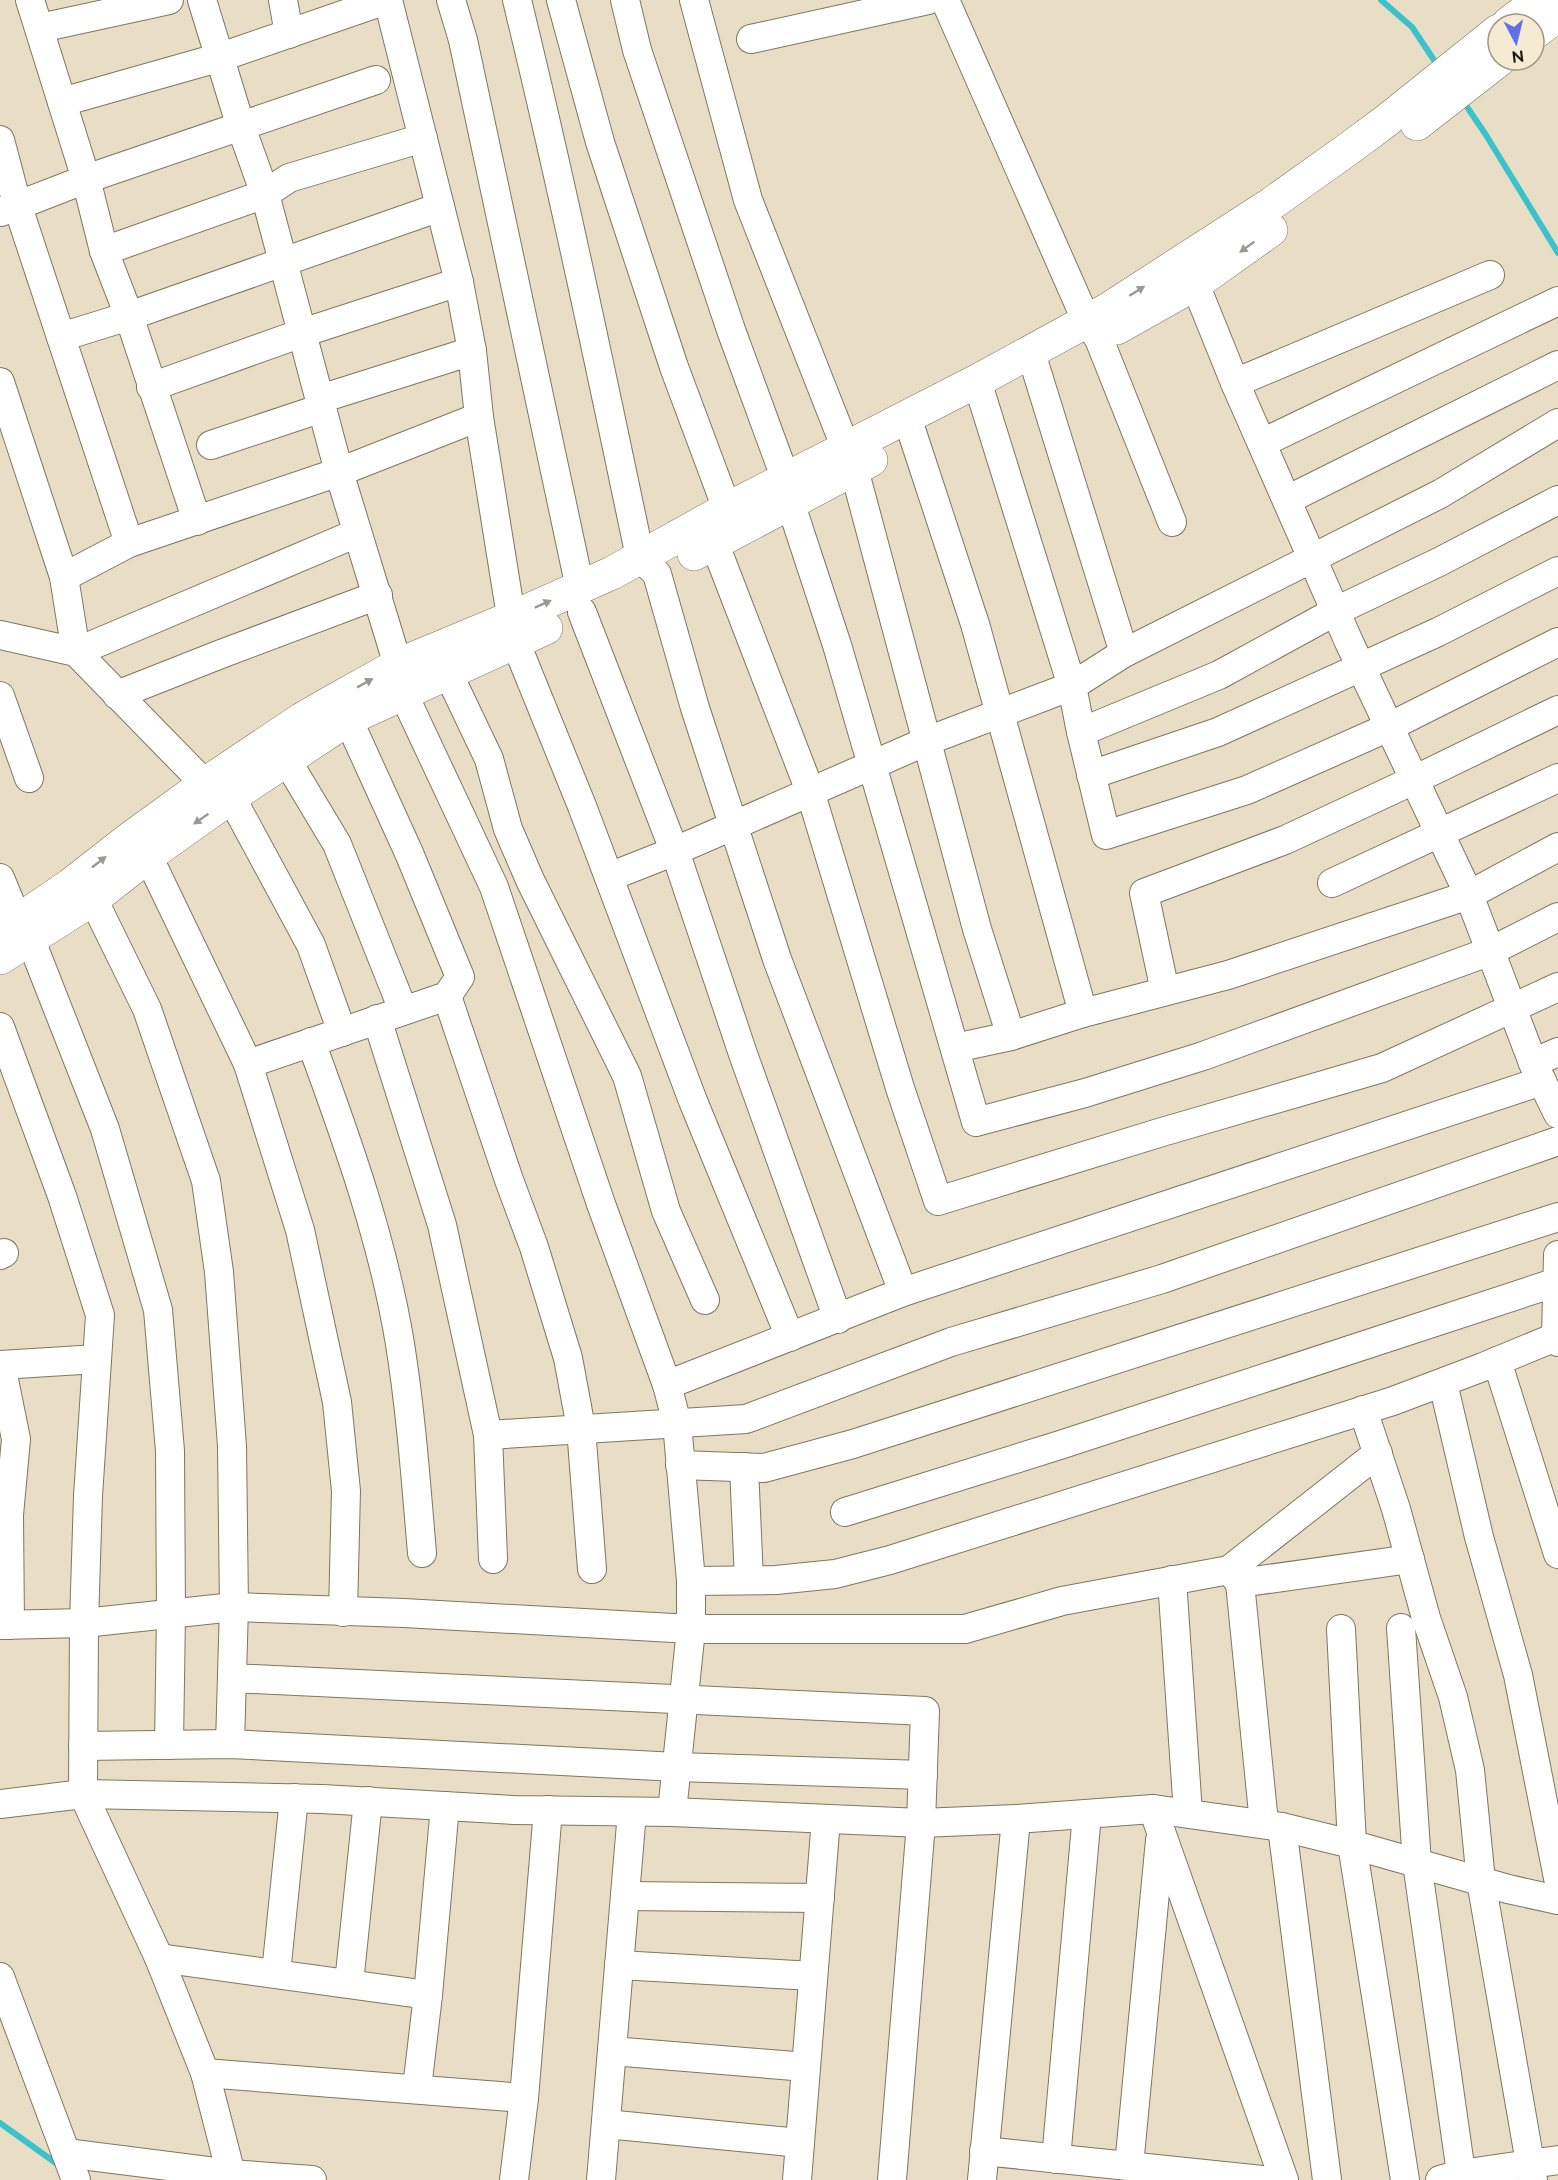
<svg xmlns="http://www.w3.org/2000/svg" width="1558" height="2180" font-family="Raleway,sans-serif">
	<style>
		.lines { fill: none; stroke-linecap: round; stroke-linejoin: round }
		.stream { stroke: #3bc2cc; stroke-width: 6 }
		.minor-casing { stroke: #7f7660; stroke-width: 30 }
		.major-casing { stroke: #7f7660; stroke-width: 34 }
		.minor { stroke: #fff; stroke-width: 28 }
		.major { stroke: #fff; stroke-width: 33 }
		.oneway { fill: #999894 }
	</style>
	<rect width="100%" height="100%" fill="#e8dec5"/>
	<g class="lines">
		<g class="stream">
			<path d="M1381,0l31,27 26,39"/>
			<path d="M1463,101l23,34 72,118"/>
			<path d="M0,2123l60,43"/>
		</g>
		<defs>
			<g id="minor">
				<path d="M30,0l56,179 18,72 25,65 68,205"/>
				<path d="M202,0l39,127 24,67 74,278 59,193 5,28 91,194 107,317 66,181 10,38 14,158v48l-19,183"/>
				<path d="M283,0l6,34"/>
				<path d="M388,0l71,282 13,69 7,66 36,224 67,165 111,295 97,236"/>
				<path d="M451,0l12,40 117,548"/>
				<path d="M517,0c45,185 84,371 123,557l17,17 38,134 82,251 126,333"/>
				<path d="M561,0l39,142 74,225 53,142 12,18"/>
				<path d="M625,0l12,50 94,280 55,150 4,22 47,143 139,477 109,-29 118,-37 288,-105 67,-34"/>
				<path d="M694,0l54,200 106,269 123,460 34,107"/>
				<path d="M945,0l141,320 13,19 73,183"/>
				<path d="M40,28l129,-28"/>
				<path d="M751,39l177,-39"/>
				<path d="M62,102l159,-45 165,-57"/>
				<path d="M0,140l17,64 112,339"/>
				<path d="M1,212l85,-33 290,-99"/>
				<path d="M104,251l161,-57 24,-16 134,-40"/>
				<path d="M1183,264l12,20 40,99 114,259 120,253 64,168 25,51"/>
				<path d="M61,337l68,-21 311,-109"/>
				<path d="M1031,353l93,300"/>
				<path d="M977,381l95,305 9,46 25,103 141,-45 142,-63 169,-85"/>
				<path d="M0,382l64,195 12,75 281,-119"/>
				<path d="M1235,383l255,-108"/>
				<path d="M151,387l151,-54 157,-51"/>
				<path d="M320,399l152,-48"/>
				<path d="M907,417l68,207 108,389"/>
				<path d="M1262,443l296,-142"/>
				<path d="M211,445l111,-37"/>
				<path d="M1287,500l271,-135"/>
				<path d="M707,524l103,267 90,297 38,113 224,-69 220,-64 176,-81"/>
				<path d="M64,577l65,-34 210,-71 140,-55"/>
				<path d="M582,612l97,251 64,191 95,265"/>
				<path d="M0,635l76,17 129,132 26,13 80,148 31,87"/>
				<path d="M439,654l50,105 19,70 22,51 97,196 39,135 39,89"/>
				<path d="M117,695l104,-41 157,-59"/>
				<path d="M0,696l29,82"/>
				<path d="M1081,732l138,-57 117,-64 103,-49 119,-62"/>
				<path d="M273,744l13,15 51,85 66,166"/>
				<path d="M1091,775l127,-43 220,-100 120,-61"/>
				<path d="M134,839l14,17 100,208 52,166 37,172 9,89 -3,121"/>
				<path d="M609,877l66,-26 252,-110 145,-55 52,-33 316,-159 118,-71"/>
				<path d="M0,878l12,29 18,31 75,191 53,181 12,141 1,163 -2,131"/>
				<path d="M1332,883l226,-105"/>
				<path d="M73,888l20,11 54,110 59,172 13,91 13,174 2,161 -4,137"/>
				<path d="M1165,991l-21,-98 141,-53 129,-60 144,-70"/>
				<path d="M447,996l62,184 25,67 34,111 13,70 11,141"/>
				<path d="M377,1019l65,206 46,210 5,124"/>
				<path d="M0,1027l62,169 38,119 -12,181 -4,127 -1,171 76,164 46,115 26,101"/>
				<path d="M311,1042c36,98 72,198 89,302 11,69 16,139 22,209"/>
				<path d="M955,1048l56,-12 72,-23 145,-38 241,-80 89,-48"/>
				<path d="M1533,1063l25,-11"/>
				<path d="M248,1064l199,-68 13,-19 -51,-124 -61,-134 -12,-17"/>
				<path d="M0,1255l4,-2"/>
				<path d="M1558,1255l-2,81 2,6"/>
				<path d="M1497,1361l61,193"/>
				<path d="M0,1365l97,-6"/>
				<path d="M1,1365l15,74 -7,76 1,110"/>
				<path d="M1443,1383l36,154 39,138 40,203"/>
				<path d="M667,1385l236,-93 639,-211"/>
				<path d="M1363,1410l33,99 30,109 27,79 17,73 11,111 52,299"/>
				<path d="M488,1435l258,-16 205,-77 211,-63 396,-138"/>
				<path d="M680,1465l84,3 89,-24 705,-227"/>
				<path d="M744,1467l5,113"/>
				<path d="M845,1512l215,-67 497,-163"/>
				<path d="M1229,1570l11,13 170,-24"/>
				<path d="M1172,1580l16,233"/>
				<path d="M691,1581l85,-1 59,-6 55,-14 503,-159 90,-34 75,-31"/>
				<path d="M1240,1583l24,240"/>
				<path d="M0,1625l84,-2 150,-16 170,6 287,16h274l97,-28 167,-31 149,-117"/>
				<path d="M1401,1628l16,235 45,317"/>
				<path d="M1341,1629l11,215 53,336"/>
				<path d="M232,1678l693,33 -4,112 -29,357"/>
				<path d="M83,1746l147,-2 447,23 246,8"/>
				<path d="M0,1804l83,-10 239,5 192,11 158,2 249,11 95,-4 137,-10 129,18 61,15 165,47 50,11"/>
				<path d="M1153,1809l131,371"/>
				<path d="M1282,1827l45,353"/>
				<path d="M625,1896l195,2"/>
				<path d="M159,1958l269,37 -11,93"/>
				<path d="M619,1965l194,11"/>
				<path d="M276,1973l18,-175"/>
				<path d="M0,1977l76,203"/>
				<path d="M349,1983l19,-182"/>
				<path d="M428,1995l17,-189"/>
				<path d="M612,2051l194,16"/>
				<path d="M205,2073l319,25"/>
				<path d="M606,2124l194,19"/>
				<path d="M984,2151l278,29"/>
				<path d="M66,2153l165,21 81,6"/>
				<path d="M1056,2159l31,-345"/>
				<path d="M1129,2166l31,-326"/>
				<path d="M514,2180l10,-82 24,-288"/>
				<path d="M601,2180l31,-368"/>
				<path d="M797,2180l29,-361"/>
				<path d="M982,2180l34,-361"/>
				<path d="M1440,2180l21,-6 97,-14"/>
			</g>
			<g id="major">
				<path d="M1508,24l31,-24"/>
				<path d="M1534,33l24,-18"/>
				<path d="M1417,124l82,-64"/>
				<path d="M1117,328l78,-44 76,-54"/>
				<path d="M694,554l177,-94"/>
				<path d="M0,933l69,-47 63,-49 73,-53 97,-65 33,-19 63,-35 113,-47 101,-45 115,-64 250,-128 130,-71 164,-106 80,-57 35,-26 112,-90"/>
				<path d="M0,958l93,-59 55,-43 83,-59 117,-78 198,-91"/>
			</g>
		</defs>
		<use href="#minor" class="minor-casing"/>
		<use href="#major" class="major-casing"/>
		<use href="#minor" class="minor"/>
		<use href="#major" class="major"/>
	</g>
	<defs><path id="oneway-solid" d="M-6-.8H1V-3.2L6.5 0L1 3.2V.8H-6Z" transform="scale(1.5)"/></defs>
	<g class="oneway">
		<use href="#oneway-solid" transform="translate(1247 247) rotate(144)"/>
		<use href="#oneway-solid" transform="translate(1137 291) rotate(-32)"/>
		<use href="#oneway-solid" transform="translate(543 604) rotate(-24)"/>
		<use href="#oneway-solid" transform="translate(365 683) rotate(-29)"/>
		<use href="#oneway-solid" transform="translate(201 819) rotate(145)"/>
		<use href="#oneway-solid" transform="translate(99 862) rotate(-38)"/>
	</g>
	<g transform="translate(1516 42) rotate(173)"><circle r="28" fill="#f5ebd2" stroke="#9f9785" stroke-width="1.5"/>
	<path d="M0-4.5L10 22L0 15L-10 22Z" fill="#6170e8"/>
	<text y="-9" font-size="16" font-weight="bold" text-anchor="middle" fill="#1d1a11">N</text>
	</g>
</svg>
